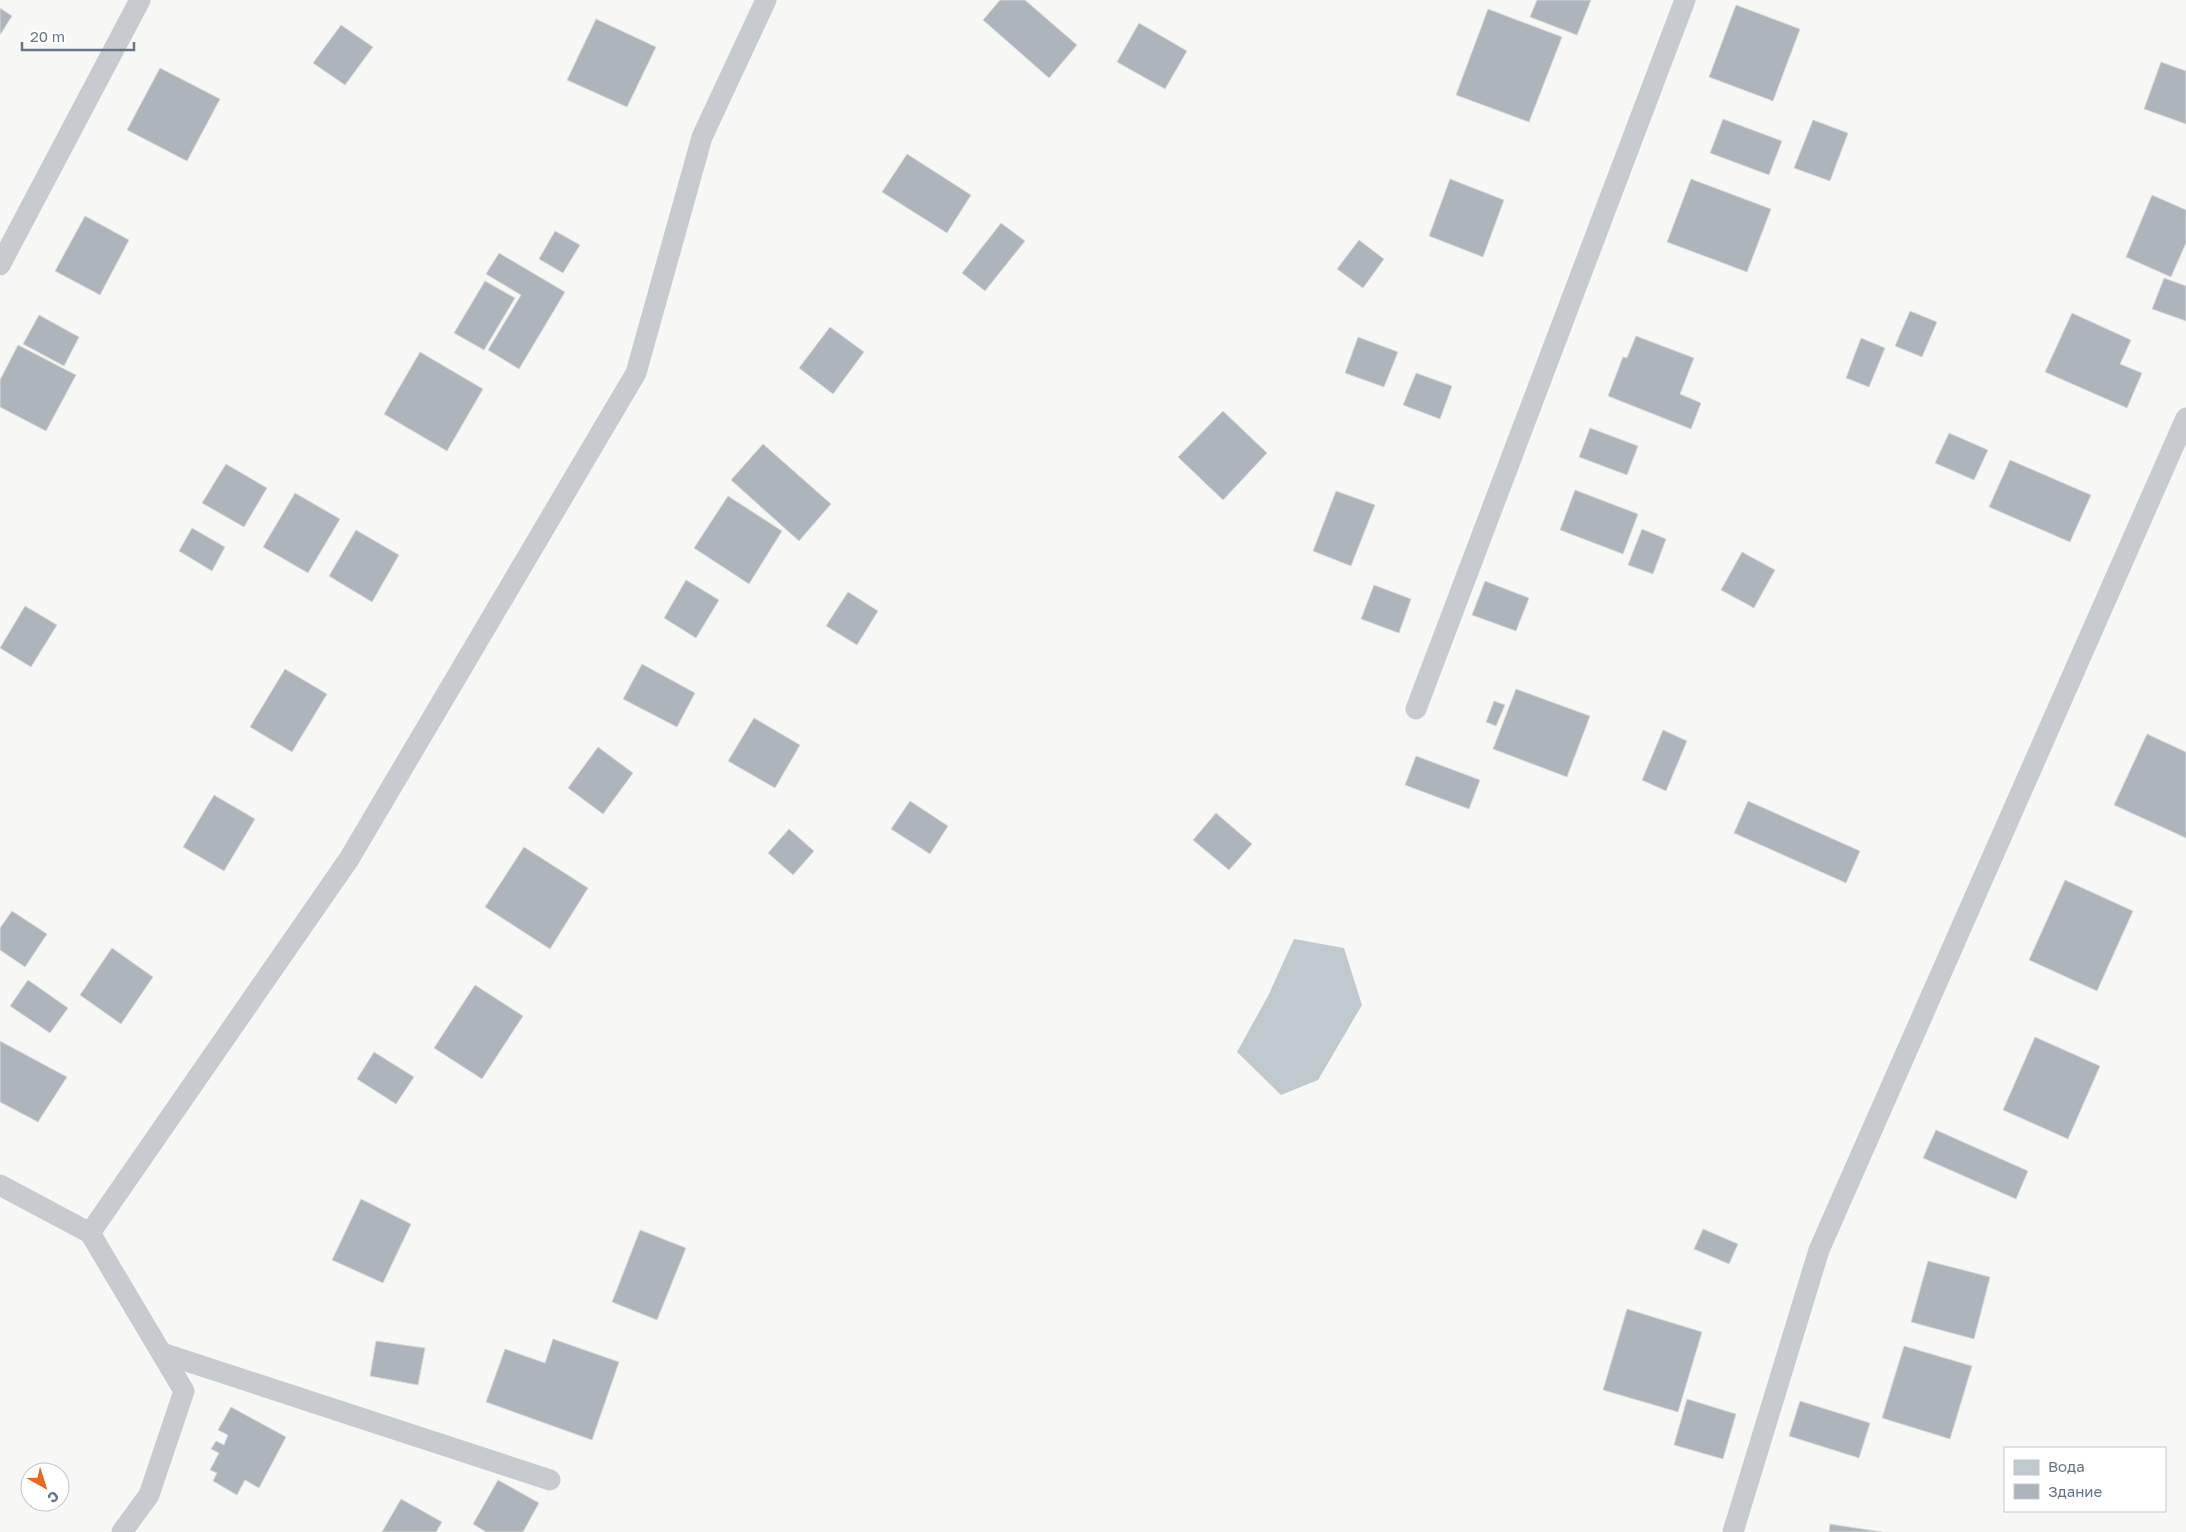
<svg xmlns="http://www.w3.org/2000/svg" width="2186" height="1532" font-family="'Golos Text',sans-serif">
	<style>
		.water { fill: #bfc9ce }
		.building { fill: #adb4bb; stroke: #d9d9d7 }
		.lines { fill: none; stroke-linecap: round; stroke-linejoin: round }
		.service { stroke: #c7cace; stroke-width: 21 }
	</style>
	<rect width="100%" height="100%" fill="#f7f8f5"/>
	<path class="water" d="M1294,939l50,9 18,57 -44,75 -37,15 -44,-43 31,-56z"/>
	<g class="building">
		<path d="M1000,0h25l52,45 -28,33 -66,-58z"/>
		<path d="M1537,0h54l-14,35 -47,-18z"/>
		<path d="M1736,5l64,24 -27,72 -64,-24z"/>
		<path d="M0,8l12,8 -12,19z"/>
		<path d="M1488,9l74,28 -33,85 -73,-27z"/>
		<path d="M596,19l60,28 -29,60 -60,-27z"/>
		<path d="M1139,23l48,28 -22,38 -48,-27z"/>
		<path d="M341,25l32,22 -28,38 -32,-22z"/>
		<path d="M2161,62l25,9v53l-42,-15z"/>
		<path d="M160,68l60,31 -33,62 -60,-31z"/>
		<path d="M1723,119l59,22 -13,34 -59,-22z"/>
		<path d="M1813,120l35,13 -18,48 -36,-13z"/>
		<path d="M907,154l64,41 -24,38 -65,-41z"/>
		<path d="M1450,179l54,21 -21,57 -54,-21z"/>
		<path d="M1691,179l80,30 -24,63 -80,-30z"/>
		<path d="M2152,195l34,15v33l-15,34 -45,-20z"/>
		<path d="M85,216l44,24 -29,55 -45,-24z"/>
		<path d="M1001,223l24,18 -40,50 -23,-18z"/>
		<path d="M555,231l25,14 -17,28 -24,-14z"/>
		<path d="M1359,240l25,19 -21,29 -26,-19z"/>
		<path d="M499,253l66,39 -46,77 -31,-19 33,-55 -35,-21z"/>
		<path d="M2164,278l22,8v35l-34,-12z"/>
		<path d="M485,281l30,17 -31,52 -30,-17z"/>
		<path d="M1910,311l27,11 -15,35 -27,-11z"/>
		<path d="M2072,313l59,27 -11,24 22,9 -15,35 -82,-36z"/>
		<path d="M39,315l40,22 -15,29 -41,-22z"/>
		<path d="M830,327l34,25 -31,42 -34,-26z"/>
		<path d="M1636,336l58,22 -14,36 21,9 -10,26 -83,-33 15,-39 4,1z"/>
		<path d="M1358,337l40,15 -14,35 -39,-14z"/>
		<path d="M1861,338l24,10 -16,39 -23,-9z"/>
		<path d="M18,345l58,30 -30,56 -46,-24v-27z"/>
		<path d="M420,352l63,37 -36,62 -63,-37z"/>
		<path d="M1416,373l36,13 -12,33 -37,-14z"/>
		<path d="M1223,411l44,42 -44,47 -45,-43z"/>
		<path d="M1590,428l48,18 -11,29 -48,-18z"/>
		<path d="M1949,433l39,17 -14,30 -39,-17z"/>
		<path d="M763,444l68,60 -32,37 -68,-61z"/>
		<path d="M2010,460l81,35 -21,47 -81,-35z"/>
		<path d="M226,464l41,24 -23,39 -42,-24z"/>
		<path d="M1575,490l63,24 -15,40 -63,-24z"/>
		<path d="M1336,491l39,14 -24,61 -38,-15z"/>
		<path d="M295,493l45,26 -32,54 -45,-26z"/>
		<path d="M728,496l54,35 -33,53 -55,-36z"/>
		<path d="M192,528l33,19 -13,24 -33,-20z"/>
		<path d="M1642,529l24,10 -13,35 -25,-9z"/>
		<path d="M356,530l43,25 -27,47 -43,-26z"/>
		<path d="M1742,552l33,18 -21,38 -33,-18z"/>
		<path d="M686,580l33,20 -23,38 -32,-20z"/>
		<path d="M1485,581l44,17 -13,33 -44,-16z"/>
		<path d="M1374,585l37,14 -12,34 -38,-14z"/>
		<path d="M848,592l30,19 -21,34 -31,-19z"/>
		<path d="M25,606l32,19 -26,42 -31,-19z"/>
		<path d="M642,664l53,29 -18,34 -54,-28z"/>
		<path d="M285,669l42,25 -35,58 -42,-25z"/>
		<path d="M1516,689l74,27 -23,61 -74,-28z"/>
		<path d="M1494,701l11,4 -9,21 -10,-4z"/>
		<path d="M754,718l46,27 -25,43 -47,-27z"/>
		<path d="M1663,730l24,11 -21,50 -24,-11z"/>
		<path d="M2147,734l39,18v86l-72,-33z"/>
		<path d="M598,747l35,26 -30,41 -35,-26z"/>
		<path d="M1416,756l64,24 -11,29 -64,-24z"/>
		<path d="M214,795l41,24 -31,52 -41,-24z"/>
		<path d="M910,801l38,25 -18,28 -39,-25z"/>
		<path d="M1748,801l112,50 -14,32 -112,-50z"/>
		<path d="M1216,813l36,31 -23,26 -36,-30z"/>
		<path d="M789,829l25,22 -21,24 -25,-22z"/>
		<path d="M524,847l64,41 -38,61 -65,-42z"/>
		<path d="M2065,880l68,31 -36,80 -68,-31z"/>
		<path d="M12,911l35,23 -22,33 -25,-17v-22z"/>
		<path d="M112,948l41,29 -32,47 -41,-29z"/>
		<path d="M28,980l40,28 -18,25 -40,-27z"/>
		<path d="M475,985l48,31 -41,63 -48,-31z"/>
		<path d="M2035,1037l65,29 -32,73 -65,-29z"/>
		<path d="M0,1041l67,36 -29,45 -38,-20z"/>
		<path d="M374,1052l40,25 -18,27 -39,-25z"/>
		<path d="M1936,1130l92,41 -12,28 -93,-41z"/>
		<path d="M361,1199l50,25 -28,59 -51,-23z"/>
		<path d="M1703,1229l35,15 -9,20 -35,-15z"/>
		<path d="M640,1230l46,18 -29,72 -45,-18z"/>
		<path d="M1928,1261l62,16 -16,62 -63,-17z"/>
		<path d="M1627,1309l75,23 -24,80 -75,-22z"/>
		<path d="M553,1339l66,23 -27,78 -106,-38 19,-53 40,14z"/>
		<path d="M376,1341l49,7 -7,37 -48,-9z"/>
		<path d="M1904,1346l68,20 -22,73 -68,-21z"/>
		<path d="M1687,1399l49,15 -13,45 -49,-14z"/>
		<path d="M1800,1401l70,22 -11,35 -70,-22z"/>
		<path d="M231,1407l55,30 -27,51 -14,-8 -8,15 -24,-14 4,-8 -7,-3 9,-17 -8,-4 5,-8 8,4 4,-10 -10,-5z"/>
		<path d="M498,1480l41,23 -16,29h-37l-13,-8z"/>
		<path d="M401,1499l41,23 -6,10h-54z"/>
		<path d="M1830,1524l52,8h-53z"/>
	</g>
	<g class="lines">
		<g class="service">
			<path d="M0,265l140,-265"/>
			<path d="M1416,709l269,-709"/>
			<path d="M0,1185l90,48 94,158 -35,104 -27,37"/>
			<path d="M90,1233l259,-374 287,-486 66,-236 64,-137"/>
			<path d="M162,1353l388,127"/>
			<path d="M1733,1532l86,-282 367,-832"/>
		</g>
	</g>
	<rect x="2004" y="1447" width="162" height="65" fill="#ffffff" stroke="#c1c7cf"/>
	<rect x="2014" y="1460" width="25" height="15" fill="#bfc9ce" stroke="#c1c7cf"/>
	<text x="2048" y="1472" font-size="15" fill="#657487">Вода</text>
	<rect x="2014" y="1484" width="25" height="15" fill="#adb4bb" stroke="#c1c7cf"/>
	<text x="2048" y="1497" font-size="15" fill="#657487">Здание</text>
	<g transform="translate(45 1487) rotate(141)"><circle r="24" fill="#ffffff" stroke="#c1c7cf"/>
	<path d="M0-4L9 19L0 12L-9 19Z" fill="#ea6722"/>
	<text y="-8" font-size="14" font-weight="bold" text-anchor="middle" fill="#657487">С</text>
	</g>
	<path d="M22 42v8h112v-8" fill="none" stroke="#657487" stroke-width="2.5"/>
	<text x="30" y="42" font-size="15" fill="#657487" stroke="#ffffff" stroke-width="4" paint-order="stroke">20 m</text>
</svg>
